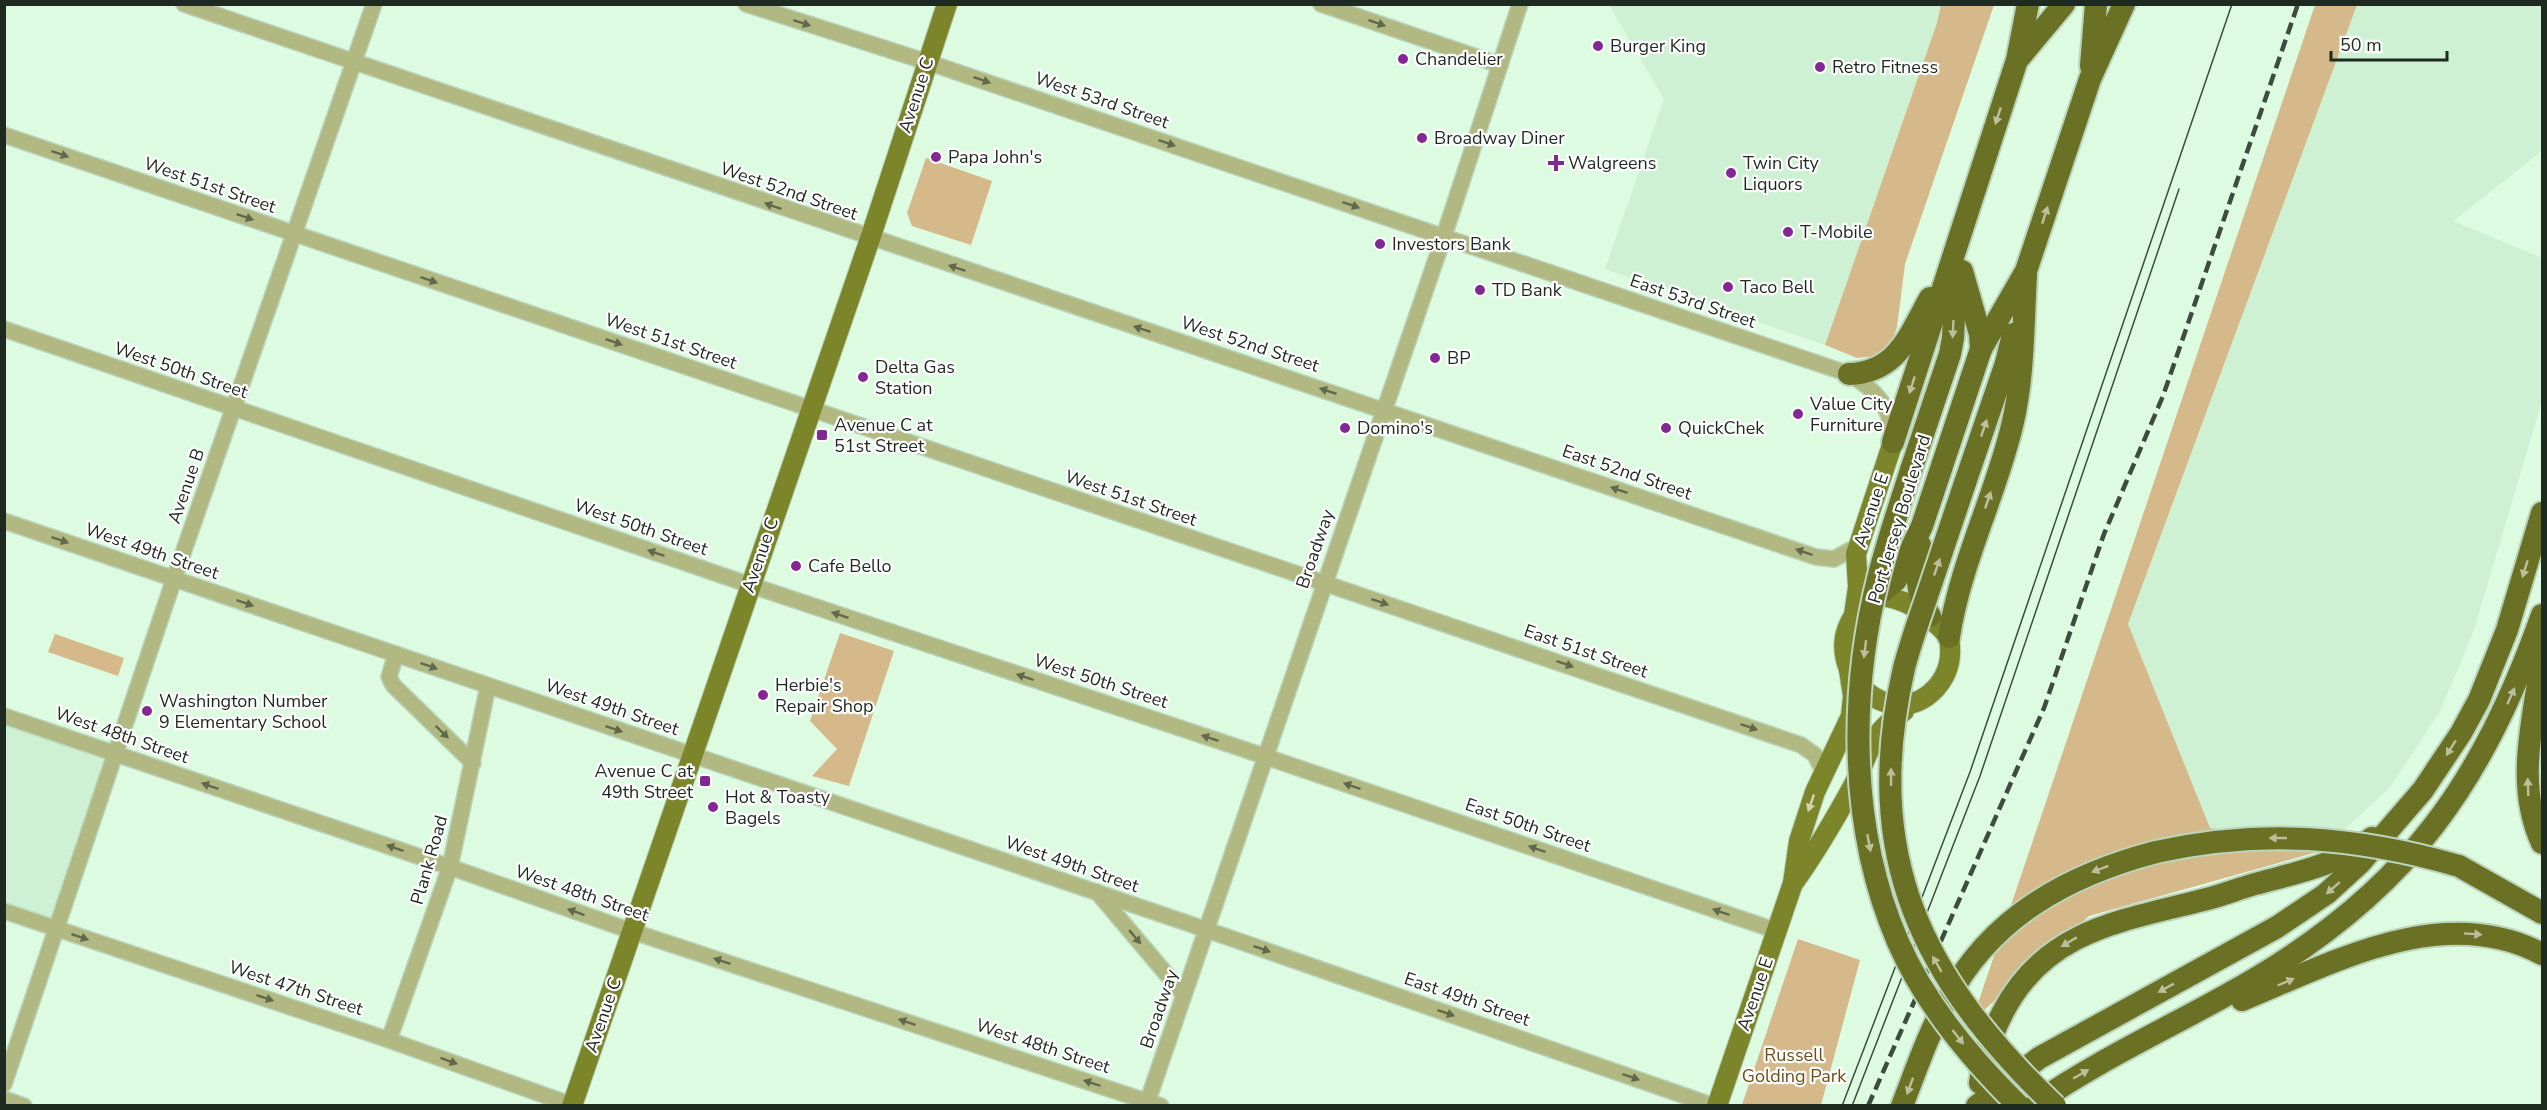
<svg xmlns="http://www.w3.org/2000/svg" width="2547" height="1110" font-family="'Nunito Sans',sans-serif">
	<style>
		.built { fill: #cdf1d2 }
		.green { fill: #d6b98a }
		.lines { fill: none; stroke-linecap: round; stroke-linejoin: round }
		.minor-casing { stroke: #bbd5bd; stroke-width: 18 }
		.major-casing { stroke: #bbd5bd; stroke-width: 22 }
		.highway-casing { stroke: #bbd5bd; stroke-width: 26 }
		.minor { stroke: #b1b881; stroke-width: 15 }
		.major { stroke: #7d852a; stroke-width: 20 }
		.highway { stroke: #6a7124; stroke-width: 22 }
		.tram { stroke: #3e4c3f; stroke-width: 1.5 }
		.rail { stroke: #3e4c3f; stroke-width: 4.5; stroke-dasharray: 12 6; stroke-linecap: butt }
		.highway-bridge-casing { stroke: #bbd5bd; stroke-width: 26; stroke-linecap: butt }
		.highway-bridge { stroke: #6a7124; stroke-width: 22 }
		.oneway { fill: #60694b }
		.oneway2 { fill: #bcbf9c }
		.oneway3 { fill: #d2d4b4 }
		.poi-dot { fill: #832793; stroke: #fff; stroke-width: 2 }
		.labels { text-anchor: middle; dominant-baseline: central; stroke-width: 4.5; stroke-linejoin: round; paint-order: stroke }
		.poi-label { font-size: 18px; fill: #1e291f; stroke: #fff; text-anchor: start }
		.street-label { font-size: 18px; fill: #1e291f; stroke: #fff }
		.park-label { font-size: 18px; fill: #6d4f15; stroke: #fff }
	</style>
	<rect width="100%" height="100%" fill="#ddfbe0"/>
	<g class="built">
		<path d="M1609,5h332l-4,18 -112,322 -220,-76 59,-170z"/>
		<path d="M2357,5h185v146l-89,70 89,37v143l-69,232 -33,78 -50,76 -60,56 -120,-15 -82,-204z"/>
		<path d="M5,716l110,38 -60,175 -50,-18z"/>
	</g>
	<g class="green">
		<path d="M1941,5h53l-89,259 -8,63 -6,17 -15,12 -19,2 -32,-13 112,-322z"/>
		<path d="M2315,5h42l-229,619 82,204 120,15 -9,8 -232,65 -117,105z"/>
		<path d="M926,158l66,23 -21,64 -59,-19 -5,-13z"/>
		<path d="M840,633l54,18 -45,135 -37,-10 25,-27 -27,-28z"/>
		<path d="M55,634l69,24 -6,18 -70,-24z"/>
		<path d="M1798,939l62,21 -39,145h-79z"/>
	</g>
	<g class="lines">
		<defs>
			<g id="minor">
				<path d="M184,4c544,186 1088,368 1632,553l18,2 24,-13"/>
				<path d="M746,4l181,58 922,312c24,14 42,31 43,61"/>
				<path d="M1321,4l179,61"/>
				<path d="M4,135l1797,610 14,10 8,16"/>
				<path d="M4,329l746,256 493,164 534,182"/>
				<path d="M4,521l1180,401 530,184"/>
				<path d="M396,654l-7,23 4,8 80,78"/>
				<path d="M4,716l446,151 181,64 530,175"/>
				<path d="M1097,892l87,103"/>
				<path d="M4,911l385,129 186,66"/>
				<path d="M389,1040l61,-173 38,-181"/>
				<path d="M4,1084l170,-505 200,-575"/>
				<path d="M4,1099l20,7"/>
				<path d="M1146,1106l298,-870 76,-232"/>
			</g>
			<g id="major">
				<path d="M1877,596c30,1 53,19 72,41 3,19 1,35 -13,51 -44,48 -117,-17 -83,-71 5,-9 16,-15 24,-21z"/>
				<path d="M1854,615l4,-28 -2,-33 37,-112"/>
				<path d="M1795,881c22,-31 40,-62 58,-95 19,-36 14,-50 51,-75"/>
				<path d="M572,1106l298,-867 77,-235"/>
				<path d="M1717,1106l76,-223 6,-42 16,-49 36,-76 2,-20 -4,-26"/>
			</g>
			<g id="highway">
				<path d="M2019,58l45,-54"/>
				<path d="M2091,66l5,-62"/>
				<path d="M1962,271l18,63 1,15"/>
				<path d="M1849,374c49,-2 60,-39 81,-76"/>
				<path d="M1893,442l124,-382 11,-56"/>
				<path d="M1911,470l39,-116 3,-16 3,-63"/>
				<path d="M1965,483l41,-120 7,-29"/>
				<path d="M1920,545c-4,27 -5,48 10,71"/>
				<path d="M1877,596l19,-16 26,-54 59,-177 45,-78 64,-192 34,-75"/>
				<path d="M1949,637c11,-73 46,-140 63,-211 12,-49 11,-101 14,-151"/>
				<path d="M2542,659c-9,61 -27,126 0,184"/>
				<path d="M2459,866l83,47"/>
				<path d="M2242,1000c92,-38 202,-98 300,-46"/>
				<path d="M1980,1083c3,-26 11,-47 22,-69 42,-84 119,-93 201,-114 18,-4 34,-11 52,-16 44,-12 80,-18 117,-46"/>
				<path d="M1902,1106c14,-36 26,-72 45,-106 44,-83 121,-125 209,-148"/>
				<path d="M1977,1106l62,-48 238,-131 49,-33 34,-31 63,-73 38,-57 18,-33 28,-70 35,-117"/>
				<path d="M2032,1106c70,-49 148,-83 221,-126 156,-92 229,-197 289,-365"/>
			</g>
		</defs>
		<use href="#minor" class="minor-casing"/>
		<use href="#major" class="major-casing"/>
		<use href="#highway" class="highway-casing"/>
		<use href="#minor" class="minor"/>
		<use href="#major" class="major"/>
		<use href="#highway" class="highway"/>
		<g class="tram">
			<path d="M1842,1106l128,-334 262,-768"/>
			<path d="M1852,1106l128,-330 199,-587"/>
		</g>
		<path class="rail" d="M1868,1106l176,-398 60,-174 59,-138 135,-392"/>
		<defs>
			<g id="highway-bridge">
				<path d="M1911,470c-11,35 -23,69 -32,105 -30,118 -30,254 19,367 27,62 73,117 121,164"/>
				<path d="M1965,483c-13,39 -26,77 -39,116 -8,23 -16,46 -22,69 -43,189 17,309 151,438"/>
				<path d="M2156,852c107,-23 199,-16 303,14"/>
			</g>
		</defs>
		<use href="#highway-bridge" class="highway-bridge-casing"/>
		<use href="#highway-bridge" class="highway-bridge"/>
	</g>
	<defs><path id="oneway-solid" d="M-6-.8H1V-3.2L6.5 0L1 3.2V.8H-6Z" transform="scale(1.5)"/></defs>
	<g class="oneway">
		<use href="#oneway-solid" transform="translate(802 23) rotate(18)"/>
		<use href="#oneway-solid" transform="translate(1377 23) rotate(19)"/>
		<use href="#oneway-solid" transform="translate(982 80) rotate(19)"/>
		<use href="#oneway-solid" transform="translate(1167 143) rotate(19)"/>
		<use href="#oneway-solid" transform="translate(60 154) rotate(19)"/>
		<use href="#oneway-solid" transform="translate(1351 205) rotate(19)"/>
		<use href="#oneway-solid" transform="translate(773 206) rotate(-161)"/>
		<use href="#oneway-solid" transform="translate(245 217) rotate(19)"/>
		<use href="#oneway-solid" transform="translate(957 268) rotate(-162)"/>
		<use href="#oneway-solid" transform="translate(429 280) rotate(19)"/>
		<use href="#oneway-solid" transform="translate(1142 329) rotate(-162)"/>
		<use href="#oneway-solid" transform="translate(614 342) rotate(19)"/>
		<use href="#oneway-solid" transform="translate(1328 391) rotate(-162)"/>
		<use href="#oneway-solid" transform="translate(1619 490) rotate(-161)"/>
		<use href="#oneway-solid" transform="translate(60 540) rotate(19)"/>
		<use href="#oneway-solid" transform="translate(1804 552) rotate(-161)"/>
		<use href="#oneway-solid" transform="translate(656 553) rotate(-161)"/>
		<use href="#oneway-solid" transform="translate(1380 602) rotate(19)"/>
		<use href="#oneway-solid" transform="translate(245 603) rotate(19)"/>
		<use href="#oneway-solid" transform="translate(840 615) rotate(-162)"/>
		<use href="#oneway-solid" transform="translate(1565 664) rotate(19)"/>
		<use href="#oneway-solid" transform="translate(429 666) rotate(19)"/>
		<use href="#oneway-solid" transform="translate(1025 677) rotate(-162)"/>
		<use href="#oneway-solid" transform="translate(1749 727) rotate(19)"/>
		<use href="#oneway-solid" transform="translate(614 729) rotate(19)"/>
		<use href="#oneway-solid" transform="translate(442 732) rotate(44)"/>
		<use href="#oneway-solid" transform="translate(1210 738) rotate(-162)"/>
		<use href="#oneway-solid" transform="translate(210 786) rotate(-161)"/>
		<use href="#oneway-solid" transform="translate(1352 786) rotate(-161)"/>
		<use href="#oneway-solid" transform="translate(395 848) rotate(-161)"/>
		<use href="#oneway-solid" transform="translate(1537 849) rotate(-161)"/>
		<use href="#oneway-solid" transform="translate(576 912) rotate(-160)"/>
		<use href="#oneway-solid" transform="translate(1721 912) rotate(-161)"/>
		<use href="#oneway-solid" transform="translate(80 937) rotate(18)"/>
		<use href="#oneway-solid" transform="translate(1135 937) rotate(50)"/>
		<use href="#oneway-solid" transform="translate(1262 949) rotate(19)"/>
		<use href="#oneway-solid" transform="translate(722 961) rotate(-162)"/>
		<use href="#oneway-solid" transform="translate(265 998) rotate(18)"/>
		<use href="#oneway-solid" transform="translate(1446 1013) rotate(19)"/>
		<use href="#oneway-solid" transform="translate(907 1022) rotate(-162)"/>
		<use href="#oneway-solid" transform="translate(449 1061) rotate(20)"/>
		<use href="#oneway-solid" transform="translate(1631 1077) rotate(19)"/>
		<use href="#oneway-solid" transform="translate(1092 1083) rotate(-162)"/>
	</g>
	<g class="oneway2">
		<use href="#oneway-solid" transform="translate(1998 116) rotate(108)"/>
		<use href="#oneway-solid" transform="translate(2045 215) rotate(-72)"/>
		<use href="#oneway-solid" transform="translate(1953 329) rotate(93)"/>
		<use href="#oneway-solid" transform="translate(1912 385) rotate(108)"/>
		<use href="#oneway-solid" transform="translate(1984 428) rotate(-71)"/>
		<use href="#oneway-solid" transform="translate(1988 500) rotate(-71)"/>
		<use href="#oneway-solid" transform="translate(1937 567) rotate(-71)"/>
		<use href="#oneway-solid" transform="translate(2525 569) rotate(107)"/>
		<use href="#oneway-solid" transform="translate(1865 649) rotate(97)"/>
		<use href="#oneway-solid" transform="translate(2511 696) rotate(-66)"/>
		<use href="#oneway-solid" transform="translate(2451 748) rotate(122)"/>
		<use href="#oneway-solid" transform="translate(1891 777) rotate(-90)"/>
		<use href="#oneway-solid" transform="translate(2528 787) rotate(-92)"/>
		<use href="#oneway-solid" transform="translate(2278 838) rotate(180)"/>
		<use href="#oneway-solid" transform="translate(1869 843) rotate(79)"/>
		<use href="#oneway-solid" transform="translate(2100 869) rotate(159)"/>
		<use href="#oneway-solid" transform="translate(2333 888) rotate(139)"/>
		<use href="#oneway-solid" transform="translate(2473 934) rotate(4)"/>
		<use href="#oneway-solid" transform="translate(2069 942) rotate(149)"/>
		<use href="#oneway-solid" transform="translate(1937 964) rotate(-120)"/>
		<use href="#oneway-solid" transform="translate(2286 982) rotate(-23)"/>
		<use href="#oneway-solid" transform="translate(2166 988) rotate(151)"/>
		<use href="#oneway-solid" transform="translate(1958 1037) rotate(52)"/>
		<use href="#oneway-solid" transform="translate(2081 1074) rotate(-30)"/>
		<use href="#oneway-solid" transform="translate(1910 1086) rotate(110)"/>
	</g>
	<use class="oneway3" href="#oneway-solid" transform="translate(1811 803) rotate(109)"/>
	<g class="poi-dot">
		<circle cx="1598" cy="46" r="6"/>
		<circle cx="1403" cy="59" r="6"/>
		<circle cx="1820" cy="67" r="6"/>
		<circle cx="1422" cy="138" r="6"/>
		<circle cx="936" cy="157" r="6"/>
		<path d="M1553 154h6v6h6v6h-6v6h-6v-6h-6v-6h6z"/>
		<circle cx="1731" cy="173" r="6"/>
		<circle cx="1788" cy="232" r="6"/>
		<circle cx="1380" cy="244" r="6"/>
		<circle cx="1728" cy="287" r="6"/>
		<circle cx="1480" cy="290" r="6"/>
		<circle cx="1435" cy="358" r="6"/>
		<circle cx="863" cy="377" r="6"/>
		<circle cx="1798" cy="414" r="6"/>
		<circle cx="1345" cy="428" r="6"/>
		<circle cx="1666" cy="428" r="6"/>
		<rect x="816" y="429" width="12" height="12" rx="3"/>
		<circle cx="796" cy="566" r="6"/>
		<circle cx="763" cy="695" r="6"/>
		<circle cx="147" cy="711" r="6"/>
		<rect x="699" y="775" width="12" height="12" rx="3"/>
		<circle cx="713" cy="807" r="6"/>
	</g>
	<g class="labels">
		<g class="poi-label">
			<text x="1610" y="46">Burger King</text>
			<text x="1415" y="59">Chandelier</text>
			<text x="1832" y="67">Retro Fitness</text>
			<text x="1434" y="138">Broadway Diner</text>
			<text x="948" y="157">Papa John's</text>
			<text x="1568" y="163">Walgreens</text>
			<text x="1743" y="163">Twin City<tspan x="1743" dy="21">Liquors</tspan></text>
			<text x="1800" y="232">T-Mobile</text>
			<text x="1392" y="244">Investors Bank</text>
			<text x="1740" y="287">Taco Bell</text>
			<text x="1492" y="290">TD Bank</text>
			<text x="1447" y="358">BP</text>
			<text x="875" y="367">Delta Gas<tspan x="875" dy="21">Station</tspan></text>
			<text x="1810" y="404">Value City<tspan x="1810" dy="21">Furniture</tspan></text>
			<text x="834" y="425">Avenue C at<tspan x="834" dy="21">51st Street</tspan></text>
			<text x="1357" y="428">Domino's</text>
			<text x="1678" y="428">QuickChek</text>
			<text x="808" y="566">Cafe Bello</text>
			<text x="775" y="685">Herbie's<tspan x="775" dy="21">Repair Shop</tspan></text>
			<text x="159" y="701">Washington Number<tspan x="159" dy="21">9 Elementary School</tspan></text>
			<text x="693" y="771" text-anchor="end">Avenue C at<tspan x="693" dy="21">49th Street</tspan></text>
			<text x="725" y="797">Hot &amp; Toasty<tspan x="725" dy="21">Bagels</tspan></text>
		</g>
		<g class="street-label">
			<text transform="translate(916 95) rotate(-72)">Avenue C</text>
			<text transform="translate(1102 100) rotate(19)">West 53rd Street</text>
			<text transform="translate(210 185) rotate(19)">West 51st Street</text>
			<text transform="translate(789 191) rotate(19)">West 52nd Street</text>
			<text transform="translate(1693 301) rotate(19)">East 53rd Street</text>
			<text transform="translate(671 341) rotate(19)">West 51st Street</text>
			<text transform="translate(1250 344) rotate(18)">West 52nd Street</text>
			<text transform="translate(181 370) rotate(19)">West 50th Street</text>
			<text transform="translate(1627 472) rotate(19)">East 52nd Street</text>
			<text transform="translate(186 486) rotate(-71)">Avenue B</text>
			<text transform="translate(1131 498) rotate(19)">West 51st Street</text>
			<text transform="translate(1871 510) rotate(-72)">Avenue E</text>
			<text transform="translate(1899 519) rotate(-73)">Port Jersey Boulevard</text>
			<text transform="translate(641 527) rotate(19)">West 50th Street</text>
			<text transform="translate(1315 549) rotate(-71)">Broadway</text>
			<text transform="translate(152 551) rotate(19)">West 49th Street</text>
			<text transform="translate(760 555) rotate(-71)">Avenue C</text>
			<text transform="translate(1586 651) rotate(19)">East 51st Street</text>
			<text transform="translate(1101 681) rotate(18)">West 50th Street</text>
			<text transform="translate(612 707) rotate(19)">West 49th Street</text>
			<text transform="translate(122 735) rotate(19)">West 48th Street</text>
			<text transform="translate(1528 825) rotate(19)">East 50th Street</text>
			<text transform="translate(429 860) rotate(-74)">Plank Road</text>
			<text transform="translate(1072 864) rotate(19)">West 49th Street</text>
			<text transform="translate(582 893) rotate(19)">West 48th Street</text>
			<text transform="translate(296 988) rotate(18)">West 47th Street</text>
			<text transform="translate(1755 994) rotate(-71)">Avenue E</text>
			<text transform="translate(1467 999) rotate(19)">East 49th Street</text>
			<text transform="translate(1159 1009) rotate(-71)">Broadway</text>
			<text transform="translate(603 1015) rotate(-71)">Avenue C</text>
			<text transform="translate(1043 1046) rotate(18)">West 48th Street</text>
		</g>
		<g class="park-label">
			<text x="1794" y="1055">Russell<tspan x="1794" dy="21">Golding Park</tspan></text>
		</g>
	</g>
	<rect width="2547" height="1110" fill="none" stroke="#1e291f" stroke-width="12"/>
	<path d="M2331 51v9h116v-9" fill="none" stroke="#1e291f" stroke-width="3"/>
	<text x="2340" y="51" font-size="18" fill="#1e291f" stroke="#ffffff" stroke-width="4.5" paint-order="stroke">50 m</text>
</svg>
